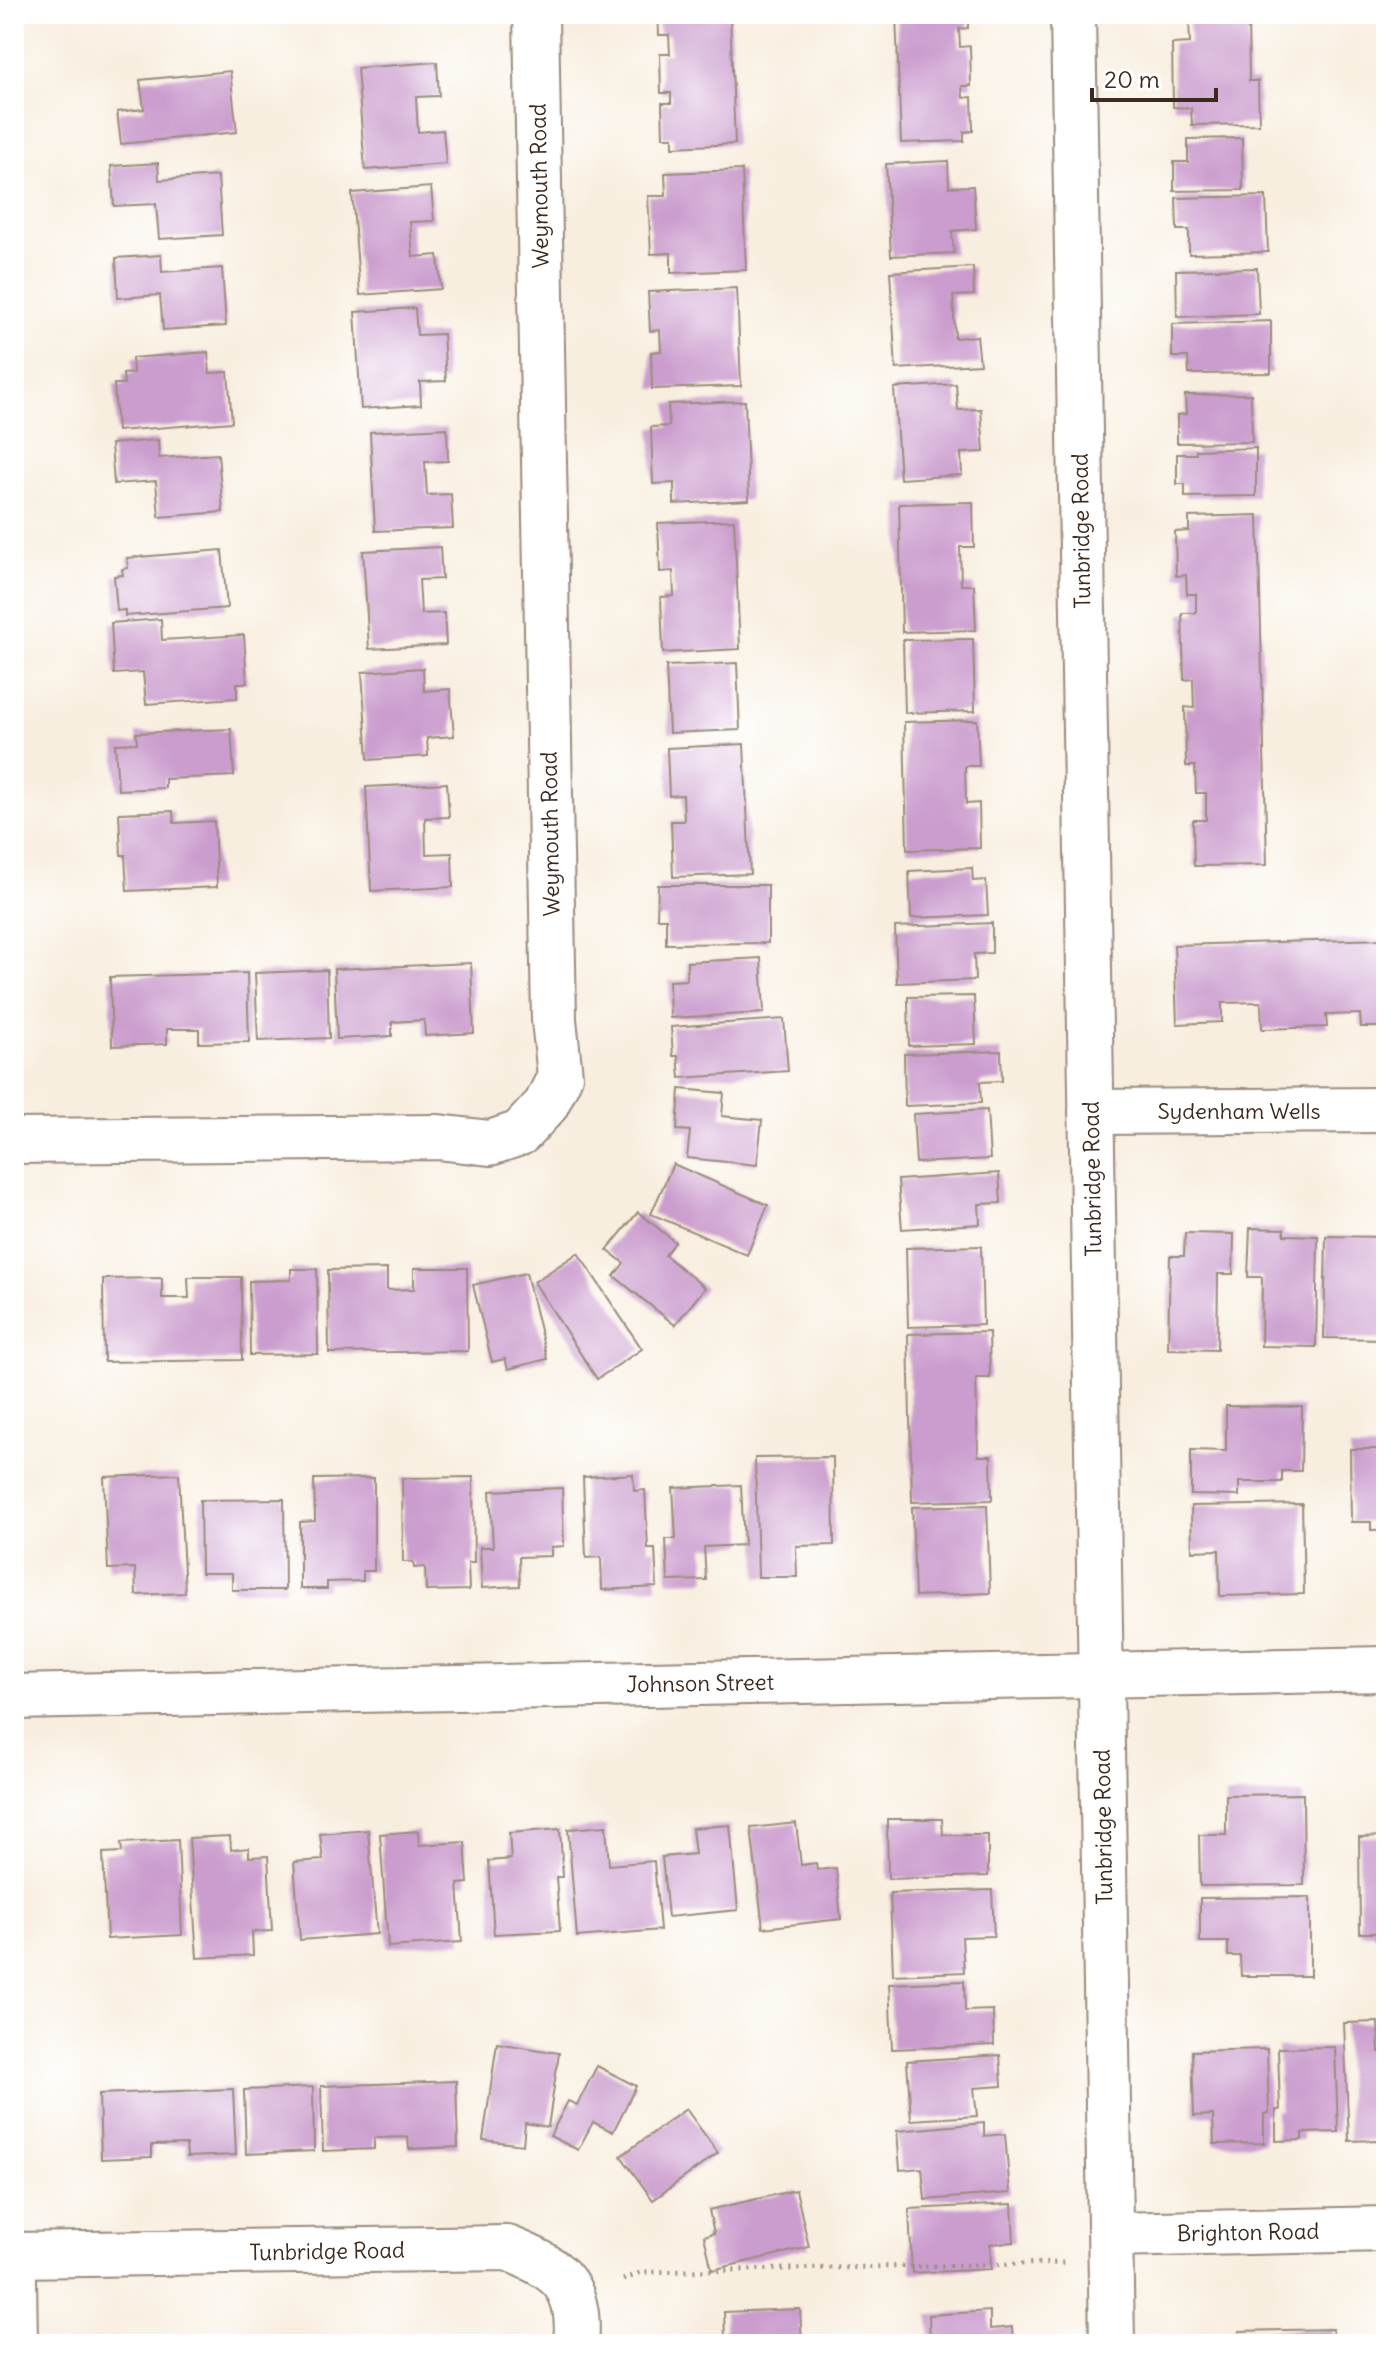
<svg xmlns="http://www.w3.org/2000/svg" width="1400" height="2358" font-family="Delius,sans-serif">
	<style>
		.building { fill: #cb9dce }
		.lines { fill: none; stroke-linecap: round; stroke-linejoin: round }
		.minor-casing { stroke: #9a8c7e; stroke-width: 48 }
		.tertiary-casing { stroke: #9a8c7e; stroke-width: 48 }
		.path { stroke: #9a8c7e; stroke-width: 5; stroke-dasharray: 2 6; stroke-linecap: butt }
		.minor { stroke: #fff; stroke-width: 44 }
		.tertiary { stroke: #fff; stroke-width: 44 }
		.labels { text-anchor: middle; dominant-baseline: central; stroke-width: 7; stroke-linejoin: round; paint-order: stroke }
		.street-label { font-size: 22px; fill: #3b2a1e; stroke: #fff }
	</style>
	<rect width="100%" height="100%" fill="#fff"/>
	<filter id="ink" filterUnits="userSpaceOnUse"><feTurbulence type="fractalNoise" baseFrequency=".0125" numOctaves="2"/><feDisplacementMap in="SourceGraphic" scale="16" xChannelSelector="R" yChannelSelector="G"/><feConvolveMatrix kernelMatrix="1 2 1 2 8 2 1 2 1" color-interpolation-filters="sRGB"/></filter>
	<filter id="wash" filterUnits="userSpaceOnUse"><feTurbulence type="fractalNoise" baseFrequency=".006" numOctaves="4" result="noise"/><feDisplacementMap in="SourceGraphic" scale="32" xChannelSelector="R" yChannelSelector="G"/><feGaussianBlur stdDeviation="1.8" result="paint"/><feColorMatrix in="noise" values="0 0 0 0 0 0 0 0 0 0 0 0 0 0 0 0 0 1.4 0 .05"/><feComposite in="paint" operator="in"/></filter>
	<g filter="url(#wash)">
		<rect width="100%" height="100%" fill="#f8eedf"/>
		<g id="blocks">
			<g class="building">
				<path d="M658,14h72l5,130 -62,3v-10h-10l-1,-34h9v-10h-10l-1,-39h10l-1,-19h-10z"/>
				<path d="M896,14h72v14l-9,1 1,18 10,-1 1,40h-9l1,12 9,-1 1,34 -9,1v9l-63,2z"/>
				<path d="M1181,14h67l1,67h9l1,43 -67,1 -1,-17 -18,-1 -1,-63 18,-1 -1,-23h-8z"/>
				<path d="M437,62l2,34 -23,1 2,35 25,-2 3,34 -81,6 -8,-102z"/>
				<path d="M230,71l7,61 -116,12 -4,-32 27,-3 -4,-29z"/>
				<path d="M1242,138l1,52 -69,1v-29h14v-23z"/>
				<path d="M948,161l1,26 24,-1 3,43 -24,2 2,22 -63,3 -5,-92z"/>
				<path d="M158,163l1,17 59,-4 4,59 -63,4 -3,-35 -42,2 -3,-40z"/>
				<path d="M742,170l4,100 -75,3v-20l-20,1 -3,-58h18l-1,-23z"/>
				<path d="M431,187l3,34 -24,1 3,35 25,-2 3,34 -81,6 -8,-102z"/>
				<path d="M1266,196l2,56 -79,2v-24h-12l-1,-32z"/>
				<path d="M161,255l1,17 60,-4 4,58 -63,4 -3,-35 -42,3 -2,-40z"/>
				<path d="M973,267l1,28 -21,1 2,42 22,-2 3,28 -84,5 -6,-97z"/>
				<path d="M1257,268l2,46 -82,3 -1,-47z"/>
				<path d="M737,288l4,98 -89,3 -1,-37 10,-1 -1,-21 -10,1 -2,-39z"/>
				<path d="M415,308l2,27 26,-1 3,47 -26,1 1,23 -60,4 -6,-97z"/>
				<path d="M1271,321v52l-82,1 -1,-17h-16v-33z"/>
				<path d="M208,352l2,21 18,-1 4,50 -115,9 -3,-47h10l-1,-10 10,-1 -1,-15z"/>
				<path d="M956,384l2,26 23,-1 3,43 -23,1 1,22 -62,4 -6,-91z"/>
				<path d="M1251,394l1,48 -75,1v-28l9,-1 -1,-19z"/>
				<path d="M745,401l4,99 -75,4v-21l-21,1 -2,-57 18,-1 -1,-22z"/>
				<path d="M447,428l1,33 -23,1 2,33 24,-1 2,34 -78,3 -5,-99z"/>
				<path d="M158,440l1,18 59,-4 5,58 -64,5 -3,-36 -42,3 -3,-40z"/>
				<path d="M1256,448v48l-71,1v-13h-8v-30h19v-4z"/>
				<path d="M973,502l1,45h-14l1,38h13l2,45 -74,2 -3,-128z"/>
				<path d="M1258,515l9,350 -73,1 -1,-46h13v-27h-10l-1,-27h-9l-1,-59 9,1 -1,-29 -9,1 -2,-67h14v-19h-9l-1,-19 -10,1 -1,-44 14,-1v-14z"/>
				<path d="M734,520l6,129 -77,4 -2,-56 13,-1 -1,-25 -13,1 -2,-49z"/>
				<path d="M440,547l2,32 -23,1 2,34 23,-1 2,32 -77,4 -6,-98z"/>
				<path d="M222,550l5,58 -102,8v-6l-8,1 -3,-35 9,-1 -1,-6 6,-1 -1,-10z"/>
				<path d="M161,619l1,21 82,-5 3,48h-10v15l-91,6 -3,-32 -29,2 -3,-51z"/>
				<path d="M973,639l2,72 -70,2 -2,-73z"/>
				<path d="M737,663l3,67 -71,3 -3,-67z"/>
				<path d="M423,668l1,23 26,-2 4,47 -27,2 1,18 -60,4 -6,-88z"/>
				<path d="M977,720l2,46h-14l1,38 13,-1 1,45 -73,2 -3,-128z"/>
				<path d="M231,729l3,47 -69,3v9l-47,2 -3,-46 22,-1 -1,-10z"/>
				<path d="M744,744l6,130 -77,3 -2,-56h13l-1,-26 -14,1 -2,-48z"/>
				<path d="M447,783l2,34 -24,1 1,36 26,-1 1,34 -82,4 -5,-104z"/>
				<path d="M173,811l1,12 40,-2 3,66 -90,4 -2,-36h-4l-2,-42z"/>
				<path d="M972,868l1,13 13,-1 2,35 -77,3 -2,-47z"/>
				<path d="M658,885h110v58l-102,1v-26h-9z"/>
				<path d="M992,923v30l-18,1 1,26 -78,3 -2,-56z"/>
				<path d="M1386,939v88h-25l-1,-13 -34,1 1,12 -65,2 -1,-27 -39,1v19l-45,2 -3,-79z"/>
				<path d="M761,958l3,55 -94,5 -1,-37 18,-1v-18z"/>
				<path d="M471,963l3,70 -49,3 -1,-16 -32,2v14l-55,3 -3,-70z"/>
				<path d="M327,970l2,68 -71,3 -3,-68z"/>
				<path d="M247,973l2,69 -50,1v-14h-32v15l-55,2 -2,-69z"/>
				<path d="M974,996l2,48 -67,2 -1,-49z"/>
				<path d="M784,1019l4,52 -108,7 -2,-22h-5l-2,-29z"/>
				<path d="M1001,1051l1,30 -22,1 1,21 -76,3 -1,-52z"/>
				<path d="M680,1089l44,4 -2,23 40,4 -5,45 -70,-7 3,-27 -13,-1z"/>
				<path d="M987,1110l3,49 -74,4 -3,-49z"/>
				<path d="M673,1164l95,41 -21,50 -96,-41z"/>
				<path d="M999,1173l2,30 -22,1 1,20 -78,5 -4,-49z"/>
				<path d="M638,1212l37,30 -10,13 40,33 -30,37 -61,-49 10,-13 -17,-13z"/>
				<path d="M1250,1228l34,1v6l34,1 -2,111 -55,-1 1,-69h-14z"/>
				<path d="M1185,1233l49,1 -1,40h-15l-1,76 -49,-1 2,-93h14z"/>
				<path d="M1326,1236l60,1 -2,102 -60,-1z"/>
				<path d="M981,1246l2,79 -75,2 -2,-79z"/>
				<path d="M578,1253l64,96 -45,30 -63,-97z"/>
				<path d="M414,1268h53l1,83 -139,2 -1,-83 59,-1v21l27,-1z"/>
				<path d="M291,1269h26l1,85 -68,1 -1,-74 42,-1z"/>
				<path d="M526,1273l21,86 -39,10 -3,-10 -13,3 -19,-77z"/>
				<path d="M188,1277h53l1,83 -138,2 -1,-83 59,-1v20h27z"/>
				<path d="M989,1332l1,46h-14l2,78h13l1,44 -80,2 -4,-168z"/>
				<path d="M1226,1406l76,1 -1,64h-19v11h-43v14l-48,-1v-45l35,1z"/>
				<path d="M1350,1449h36v81h-15v-8h-20z"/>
				<path d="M833,1457l1,88 -38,1 1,31h-39l-3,-119z"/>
				<path d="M179,1474l6,119 -49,2 -1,-27 -27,1 -4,-92z"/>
				<path d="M633,1474l1,17 11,-1 3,59h7l2,38 -55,3 -1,-33 -15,1 -3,-81z"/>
				<path d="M473,1477l1,86h-6l1,27 -43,1 -1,-24 -11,1 -1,-6h-10l-1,-84z"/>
				<path d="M374,1478v93h-11v10l-36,1v7h-27v-67l15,-1 -1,-42z"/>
				<path d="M741,1485l3,60 -40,2 2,33 -38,1 -2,-42h10l-3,-51z"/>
				<path d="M562,1488l2,58 -13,1v9l-32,1 1,29 -38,2 -2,-41h13l-3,-56z"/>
				<path d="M284,1499l1,91h-53v-17h-31l-1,-73z"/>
				<path d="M1302,1504l2,90 -84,2 -1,-46 -27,1 -1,-45z"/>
				<path d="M987,1505l3,88 -75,3 -3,-89z"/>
				<path d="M1303,1794l1,91 -104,1 -1,-51h27v-40z"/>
				<path d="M887,1819h55l1,16h45v41l-100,3z"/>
				<path d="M796,1823l5,42 15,-2 1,7 19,-2 5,51 -78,9 -12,-100z"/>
				<path d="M730,1825l8,85 -70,7 -6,-60 33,-3 -3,-26z"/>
				<path d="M606,1826l3,39 45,-4 6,69 -83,7 -9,-108z"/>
				<path d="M560,1829l3,48h-7l4,54 -66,3 -5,-73 22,-2 -2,-26z"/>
				<path d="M368,1830l9,104 -77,6 -6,-78 29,-2 -3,-26z"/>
				<path d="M418,1831l1,14 46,-3 3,41 -10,1 4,58 -74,5 -8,-113z"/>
				<path d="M230,1836l1,14 18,-2v9l19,-1 4,75 -20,1 1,23 -56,3 -8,-120z"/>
				<path d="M1386,1836v104h-10v-7h-16l-1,-96z"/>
				<path d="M178,1840l4,95 -75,4 -4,-86 19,-1 -1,-9z"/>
				<path d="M992,1890l2,46 -32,1 2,35 -71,3 -3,-82z"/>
				<path d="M1310,1897v79h-69l-1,-20h-12v-14h-28v-44z"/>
				<path d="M964,1981l1,30 28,-1 1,35 -102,4 -3,-65z"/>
				<path d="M1378,2022l1,30 7,-1v97l-7,1v-9l-30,1 -5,-118z"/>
				<path d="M497,2043l62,10 -11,74 -23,-4 -2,22 -40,-5z"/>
				<path d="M1335,2047l3,85 -36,1v7l-26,1v-31h4l-2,-62z"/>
				<path d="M1267,2049l2,64 -5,1v29l-50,1 -1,-29 -19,1 -2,-65z"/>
				<path d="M1000,2055l2,31 -28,2 3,28 -66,4 -4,-59z"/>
				<path d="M597,2066l39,20 -23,46 -20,-10 -15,28 -28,-14 18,-35 9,4z"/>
				<path d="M456,2081l2,66 -49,2 -1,-12 -34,1v11l-51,2 -2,-65z"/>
				<path d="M313,2087l1,64 -68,3 -2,-64z"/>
				<path d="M233,2089l3,66 -49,2 -1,-13 -34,1v12l-51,2 -2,-65z"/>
				<path d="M686,2109l32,44 -65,47 -32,-44z"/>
				<path d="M984,2123v13l21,-2 5,59 -85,7 -3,-32 -22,2 -3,-39z"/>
				<path d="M796,2190l13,57 -97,23 -8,-34 10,-3 -5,-23z"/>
				<path d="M1012,2204l2,38 -24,2 1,25 -79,4 -3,-64z"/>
				<path d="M800,2309l2,35h-99v-7l22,-1 -1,-24z"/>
				<path d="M990,2311v18l22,-2 1,17h-83l-1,-29z"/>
				<path d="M1333,2329v15h-94v-13z"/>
			</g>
		</g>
	</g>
	<g filter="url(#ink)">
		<use href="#blocks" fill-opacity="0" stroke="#9a8c7e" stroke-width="2"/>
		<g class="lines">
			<defs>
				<g id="minor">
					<path d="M1073,14l39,2330"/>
					<path d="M1091,1112l295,-2"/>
					<path d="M14,1141l424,-4 52,6 30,-10 26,-28 14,-29 -6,-56 -18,-1006"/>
					<path d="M1111,2235l275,-6"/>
					<path d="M14,2255l493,-7c52,20 75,37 69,96"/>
					<path d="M14,2278l1,66"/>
				</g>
				<path id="tertiary" d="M14,1697l1372,-28"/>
			</defs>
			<use href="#minor" class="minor-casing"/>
			<use href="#tertiary" class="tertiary-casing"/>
			<path class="path" d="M623,2280l19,-8 425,-9"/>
			<use href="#minor" class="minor"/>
			<use href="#tertiary" class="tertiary"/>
		</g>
	</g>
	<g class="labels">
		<g class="street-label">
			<text transform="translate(539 186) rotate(-91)">Weymouth Road</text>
			<text transform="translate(1081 531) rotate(-91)">Tunbridge Road</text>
			<text transform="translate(550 834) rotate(-91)">Weymouth Road</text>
			<text x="1239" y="1111">Sydenham Wells</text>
			<text transform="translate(1092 1179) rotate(-91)">Tunbridge Road</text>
			<text transform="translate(700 1683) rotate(-1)">Johnson Street</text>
			<text transform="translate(1103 1827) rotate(-91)">Tunbridge Road</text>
			<text transform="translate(1248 2232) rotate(-1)">Brighton Road</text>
			<text transform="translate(327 2251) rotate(-1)">Tunbridge Road</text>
		</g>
	</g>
	<rect width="1400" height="2358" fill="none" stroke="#fff" stroke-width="48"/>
	<path d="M1092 88v12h124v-12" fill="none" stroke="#3b2a1e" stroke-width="4"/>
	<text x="1104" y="88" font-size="24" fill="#3b2a1e" stroke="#ffffff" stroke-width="6" paint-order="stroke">20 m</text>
</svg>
